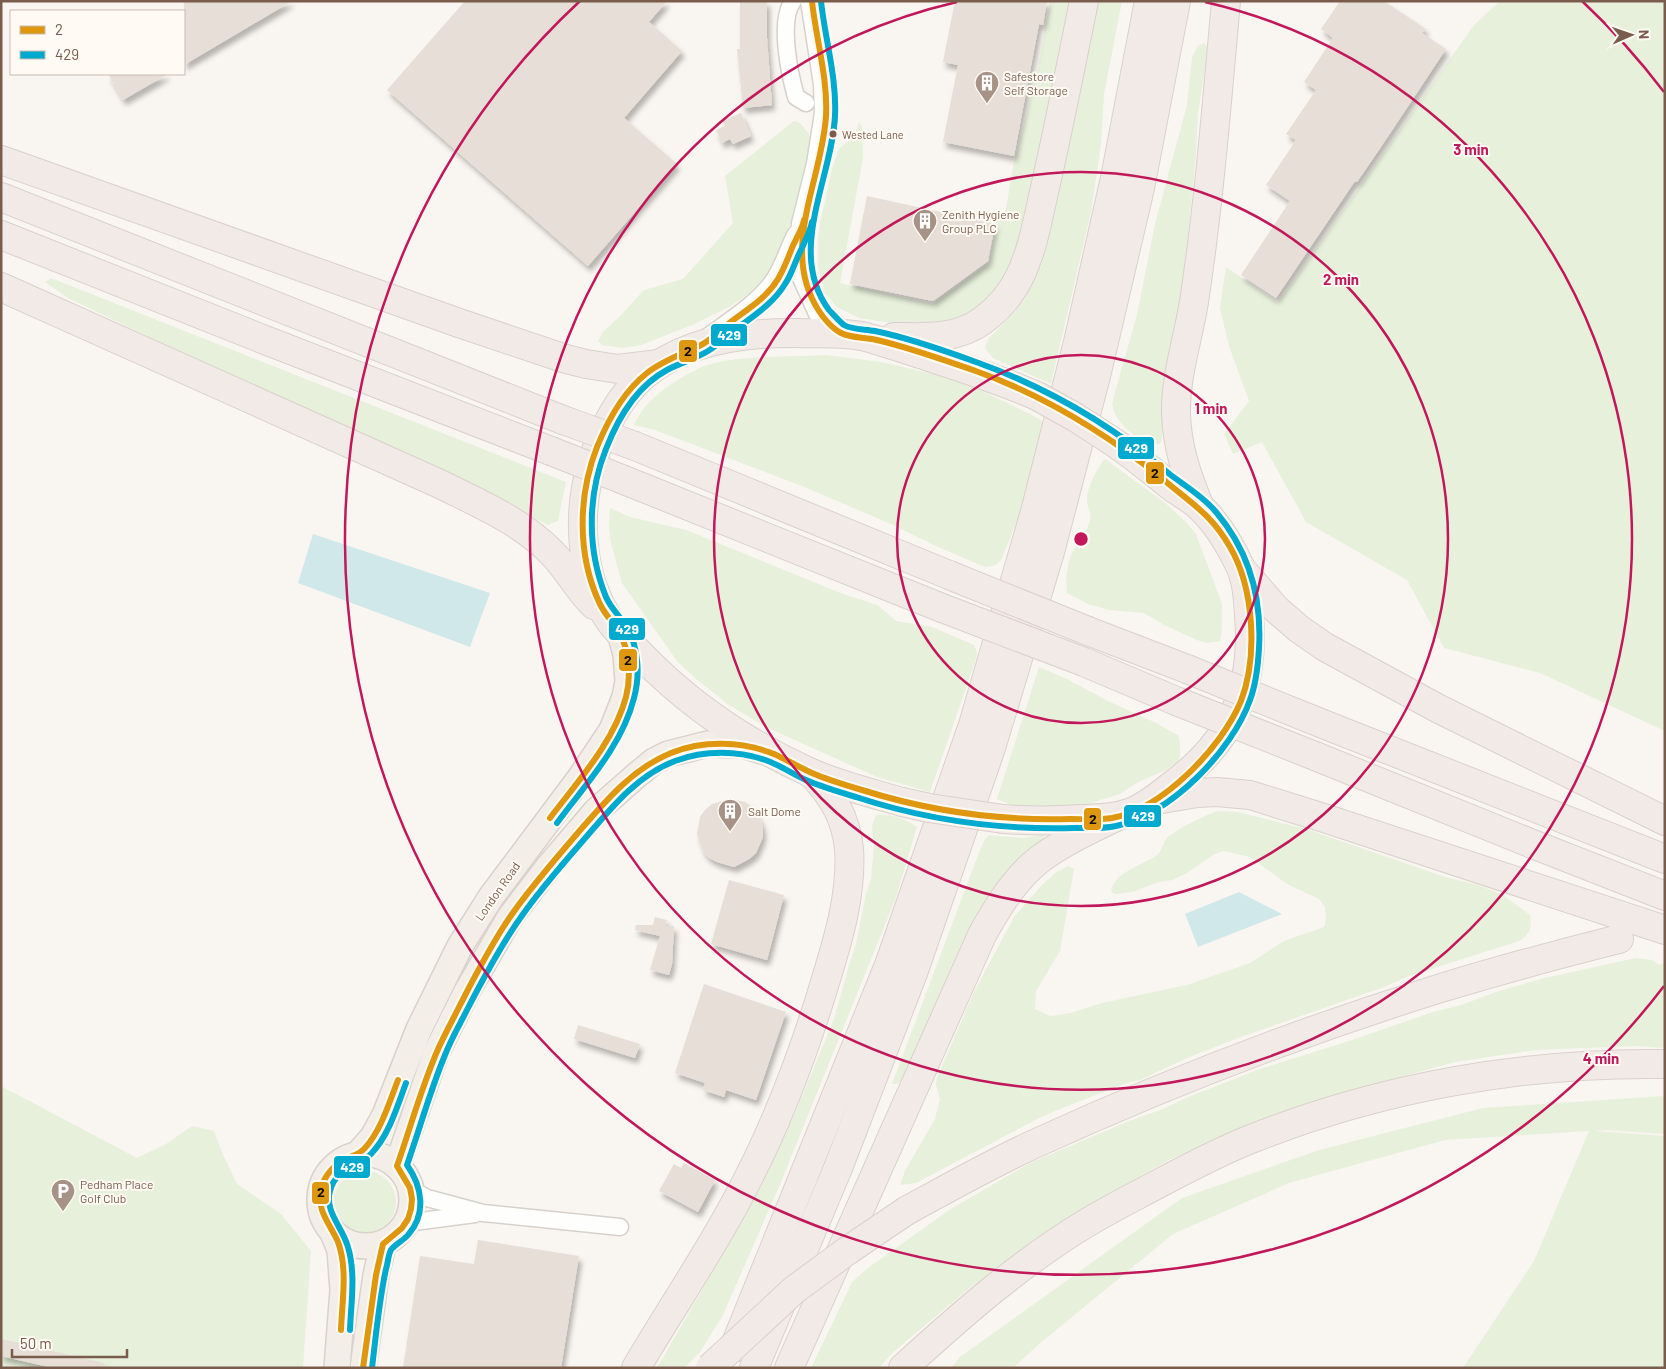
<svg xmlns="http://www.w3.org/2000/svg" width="1666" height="1369" font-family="Barlow,sans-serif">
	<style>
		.green { fill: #e7f0db }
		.water { fill: #d0e8ea }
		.building { fill: #e6ded7; filter: url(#shadow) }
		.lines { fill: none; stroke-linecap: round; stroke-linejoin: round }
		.street-casing { stroke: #d7d1cb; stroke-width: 19 }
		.secondary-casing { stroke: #d9d2cb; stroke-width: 25 }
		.primary-casing { stroke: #dad1cc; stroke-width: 28 }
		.highway-casing { stroke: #dad1cc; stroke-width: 30 }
		.street { stroke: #fefefd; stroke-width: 16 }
		.secondary { stroke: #fefefd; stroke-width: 22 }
		.primary { stroke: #f3eee8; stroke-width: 25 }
		.highway { stroke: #f2eae7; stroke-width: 28 }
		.highway-bridge-casing { stroke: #dad1cc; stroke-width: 30; stroke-linecap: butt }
		.highway-bridge { stroke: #f2eae7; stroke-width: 28 }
		.bus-1-casing { stroke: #fffaf3; stroke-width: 10 }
		.bus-2-casing { stroke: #fffaf3; stroke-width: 10 }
		.bus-1 { stroke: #de970f; stroke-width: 6 }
		.bus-2 { stroke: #00a9ce; stroke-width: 6 }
		.ring { fill: none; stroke: #c2185b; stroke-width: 2.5 }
		.bus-dot { fill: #7a5c4d; stroke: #fffaf3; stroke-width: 2 }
		.labels { text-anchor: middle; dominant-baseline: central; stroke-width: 4; stroke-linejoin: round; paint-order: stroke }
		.bus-label { font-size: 11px; fill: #7a5c4d; stroke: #fffaf3; text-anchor: start }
		.poi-label { font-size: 12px; fill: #7a5c4d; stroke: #fffaf3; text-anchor: start }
		.street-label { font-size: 12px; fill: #7a5c4d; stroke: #fffaf3 }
		.centre { fill: #c2185b; stroke: #fffaf3; stroke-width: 2.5 }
		.ring-label { font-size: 15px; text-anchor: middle; font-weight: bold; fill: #c2185b; stroke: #fffaf3; stroke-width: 4; stroke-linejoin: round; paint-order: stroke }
		.line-badge { stroke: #fffaf3; stroke-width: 2 }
		.badge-label { font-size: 14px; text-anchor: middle; font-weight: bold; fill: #fff }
		.pale-badge-label { font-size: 14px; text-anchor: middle; font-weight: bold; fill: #111 }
	</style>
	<defs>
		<filter id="shadow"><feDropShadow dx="3" dy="5.5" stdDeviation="2.5" flood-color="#0004"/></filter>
	</defs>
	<rect width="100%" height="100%" fill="#f9f5f0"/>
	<g class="green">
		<path d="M1050,1h22l-18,91 -41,175 -30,39 -19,9 -21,7 -31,4 -53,-8 -22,-11 -12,-14 -7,-26v-25l2,-18 12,-55 7,-20 16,-14 4,-13 3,5 1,31 -23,125 93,21 56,-41 9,-44 6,1 10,-58 23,-88z"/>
		<path d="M1098,1h24l-18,93 -3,50 -10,68 -40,172 -58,-26 -6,-7 -2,-4 4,-9 22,-22 14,-17 17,-36 16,-65z"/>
		<path d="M1500,1h165v730l-125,-58 -96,-25 -37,-68 -101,-58 -44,-80 -29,12 -9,-20 25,-33 -20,-55 -9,-38 6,-41 52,36 196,-278z"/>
		<path d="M1204,43l3,4v11l-9,55 -2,41 -14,144 -19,89 -1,51 -2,6c-21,0 -46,-21 -48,-41l25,-88 18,-91 32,-119 5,-48 6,-11z"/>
		<path d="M794,121l6,2 9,11 1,7 -3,24 -14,61 -12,29 -20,31 -32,21 -37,18 -51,20 -18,3 -21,-3 -4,-4 5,-9 18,-17 23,-25 39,-11 50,-56 -8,-47z"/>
		<path d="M51,278l515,204 -8,39 -10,4 -12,-6 -85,-44 -289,-132 -94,-45 -23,-16z"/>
		<path d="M826,355l55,7 79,18 70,34 11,6 3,6 -20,78 -23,56 -5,5 -11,2 -49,-21 -45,-22 -89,-38 -147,-56 -21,-5c11,-24 30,-37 52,-50 8,-4 16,-9 25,-11 35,-9 79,-7 115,-9z"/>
		<path d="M1105,459l59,43 21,19 11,13 26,70v25l-2,12 -13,2 -10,-3 -33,-15 -20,-12 -35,-3 -21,-6 -21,-11c-2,-13 0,-30 6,-42 5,-10 14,-19 17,-30 2,-7 -2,-13 -3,-19 -1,-13 10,-34 18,-43z"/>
		<path d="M610,508l20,9 56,13 157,64 34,11 19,16 36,6 42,18 3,8 -1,6 -46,133 -53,-15 -111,-50 -37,-22 -33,-26 -19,-18 -55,-78 -11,-40 -2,-16z"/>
		<path d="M1039,667l28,12 41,22 46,21 24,13 2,7v15l-2,5 -14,9 -26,11 -18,12 -32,10 -40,4 -35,-2 -16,-7z"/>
		<path d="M1217,811l20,1 69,17 139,48 33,8 25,10 27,20c2,13 0,19 -11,26l-110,35 -25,11 -143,50 -54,21 -47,22 -16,4 -59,23 -24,10 -125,66 -16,2 5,-14 30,-52 5,-20 -4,-14 1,-7 36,-84 41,-77 27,-31 14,-13 13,-7 6,3 -14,82 -24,40 -1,18 15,7 21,-3 31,-10 85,-18 63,-22 34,-22 40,-14 2,-7 -1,-13 -6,-8 -32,-15 -37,-27 -27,-6 -10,4 -26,18 -15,7 -13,2 -27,10 -16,2 -5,-2c3,-21 32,-26 47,-38 5,-5 5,-13 10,-17 14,-11 32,-19 49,-26z"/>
		<path d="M876,815c16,-1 27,3 41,12l-22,73 -114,282 -59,135 -22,35 -16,16h-27l91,-158 48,-99 38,-92 15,-54 7,-21 10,-50 5,-15 3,-32 -2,-21z"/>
		<path d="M989,835l34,3 20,-3 3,5 -144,240 -5,4h-5l88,-234 5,-11z"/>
		<path d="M1636,958l16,2 7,5 6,-3v86l-30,-2 -99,4 -81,12 -123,34 -130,50 -31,13 -61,34 -112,77 -26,16 -80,67 -13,15h-68l41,-86 16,-14 81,-58 81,-47 99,-42 34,-12 25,-12 72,-28 89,-28 84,-29 28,-7 38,-14 42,-12z"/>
		<path d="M1,1086l136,72 29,-14 26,-18 22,5 9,24 14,29 44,30 30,37 -8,117h-302z"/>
		<path d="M1665,1096v38l-57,-4 -13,1 70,5v232h-202l71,-107 55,-130 -144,9 -156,43 -116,51 -135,111 -25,23h-62l9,-11 222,-159 137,-48 164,-42z"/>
		<circle cx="365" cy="1202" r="31"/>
	</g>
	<g class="water">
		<path d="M313,534l177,59 -20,54 -172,-64z"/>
		<path d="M1239,892l43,22 -84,33 -13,-33z"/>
	</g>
	<g class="building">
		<path d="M184,1h108l-108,64z"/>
		<path d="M465,1h202l-18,21 33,29 -58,67 53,46 -89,102 -201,-176z"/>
		<path d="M740,1h27v37l5,67 -29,3 -6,-59h3z"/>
		<path d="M955,1h92l-4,24 -4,-1 -25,132 -71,-14 15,-77 -15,-3z"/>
		<path d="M1340,1h44l42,28 -4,4 24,16 -59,89 -30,44 -2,-1 -79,117 -35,-23 49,-74 -24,-16 30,-45 -10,-6 30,-44 -12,-8 29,-44 -12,-9z"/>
		<path d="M108,74h60l-45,26z"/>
		<path d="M741,113l10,23 -18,8 -3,-5 -8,4 -6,-13 9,-4 -3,-5z"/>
		<path d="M867,196l128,28 -7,37 -55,40 -83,-17z"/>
		<path d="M729,799l16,3 7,5 9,14 2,8v8l-7,16 -7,6 -15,8 -17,-5 -8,-4 -6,-7 -6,-17 3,-17 5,-7 7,-6z"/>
		<path d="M729,880l55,15 -17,65 -56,-16z"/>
		<path d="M655,917l12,3 -2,6h9l-2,38 -3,11 -19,-5 10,-34 -25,-6 1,-5h17z"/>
		<path d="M704,984l82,28 -30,88 -30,-10 -2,7 -21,-7 2,-7 -30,-10z"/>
		<path d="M578,1025l62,19 -5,14 -61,-19z"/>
		<path d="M684,1163l31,17 -17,32 -39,-21 15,-27 7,4z"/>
		<path d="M478,1240l101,16 -18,112h-158l17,-112 54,8z"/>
		<path d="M1,1339l103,24 -1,5h-50l-52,-12z"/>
	</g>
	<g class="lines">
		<defs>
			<g id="street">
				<path d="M793,1c-15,20 -3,74 3,96l10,6"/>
				<path d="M411,1189l16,9 56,15 137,14"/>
				<path d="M406,1223l69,-9"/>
			</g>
			<g id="secondary">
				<path d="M812,1l13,83 1,29 -8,51 -15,60 -2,31 1,18 18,40 23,21"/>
				<path d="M704,343c24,-18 58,-38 74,-64 8,-13 13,-29 20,-43"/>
			</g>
			<g id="primary">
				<circle cx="366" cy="1200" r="46"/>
				<path d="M358,1154l15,-17 12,-22 34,-86 41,-83 31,-49 89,-119 32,-48 13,-33 3,-16 -2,-27 -6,-21"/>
				<path d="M397,1166l39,-113 30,-60 44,-76 39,-51 47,-55 41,-36 17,-14 14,-7 40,-10 35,1 19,6"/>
				<path d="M333,1233l7,17 3,40 -6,78"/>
				<path d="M363,1368l13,-93 7,-31"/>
			</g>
			<g id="highway">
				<path d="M1,160l458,163 107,36 20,5 32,5 41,-5"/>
				<path d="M1,197l562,223"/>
				<path d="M1,235l264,105 286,111"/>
				<path d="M1,287l439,197c40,20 81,37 112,69 16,16 26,37 42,52"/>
				<path d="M894,337c32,0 61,3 88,-16 15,-11 29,-27 37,-43 15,-30 20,-66 28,-99 13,-59 25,-118 37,-178"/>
				<path d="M635,446l314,129"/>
				<path d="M624,480l318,128"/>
				<path d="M1199,505c-12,-29 -22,-58 -23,-91 -1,-37 12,-75 18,-112 15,-99 23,-200 32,-301"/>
				<path d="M1242,570l34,39 23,20 26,18 114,62 226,112"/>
				<path d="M1088,631l99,38"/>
				<path d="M1084,662l92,39"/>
				<path d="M1323,724l342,135"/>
				<path d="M1315,756l220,89 130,51"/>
				<path d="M1156,800l41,-7 20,-1 33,3 74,23 341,112"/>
				<path d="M902,802c-31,-9 -64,-17 -93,-30 -61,-28 -119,-67 -165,-114 -13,-14 -29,-27 -38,-43 -27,-45 -29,-106 -13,-155 9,-30 26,-63 50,-84 42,-36 103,-44 156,-43 22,1 45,-1 67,4 18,5 36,11 54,17 40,13 79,25 117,42"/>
				<path d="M1003,819c27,2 53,2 79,0 18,-1 36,-1 52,-8 16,-7 28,-18 41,-28 58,-44 80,-96 74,-168 -1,-16 -2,-34 -9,-49 -10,-21 -23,-43 -40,-59 -8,-8 -19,-13 -28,-20 -20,-16 -39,-32 -60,-46"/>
				<path d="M906,1211c42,-23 83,-46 126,-66 133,-61 270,-114 409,-157 59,-18 118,-34 178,-49"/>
				<path d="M734,1348l155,-383 84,-240 62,-213 43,-170 37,-164 34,-177"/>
				<path d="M636,1368c34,-58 72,-113 103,-172 37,-69 65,-143 87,-217 13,-42 26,-87 23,-130 -3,-32 -17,-54 -38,-76"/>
				<path d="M754,1368l84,-200 75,-195 78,-225 59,-196 46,-176 44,-188 36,-187"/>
				<path d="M789,1368l193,-433c15,-27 33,-57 58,-76 23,-17 49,-29 74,-41"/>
				<path d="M903,1368c57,-52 116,-104 182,-144 18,-11 37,-21 56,-31 36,-19 72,-39 110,-54 131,-52 273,-77 414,-75"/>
			</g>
		</defs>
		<use href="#street" class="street-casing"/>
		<use href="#secondary" class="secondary-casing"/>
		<use href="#primary" class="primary-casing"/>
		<use href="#highway" class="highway-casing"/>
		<use href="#street" class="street"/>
		<use href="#secondary" class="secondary"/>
		<use href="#primary" class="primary"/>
		<use href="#highway" class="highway"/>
		<defs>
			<g id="highway-bridge">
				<path d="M1037,396l38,21 37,24"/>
				<path d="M563,420l72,26"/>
				<path d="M551,451l73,29"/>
				<path d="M949,575l139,56"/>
				<path d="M942,608l142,54"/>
				<path d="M1187,669l136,55"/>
				<path d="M1176,701l139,55"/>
				<path d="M902,802l27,6 74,11"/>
				<path d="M710,1368l84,-78 53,-39 59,-40"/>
			</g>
		</defs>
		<use href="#highway-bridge" class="highway-bridge-casing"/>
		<use href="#highway-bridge" class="highway-bridge"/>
		<defs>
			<g id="bus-1">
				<path d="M550,818c28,-37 64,-76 76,-121 5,-20 4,-45 -6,-63 -6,-11 -16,-20 -21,-32 -22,-48 -21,-106 -2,-155 11,-27 27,-56 50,-74 16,-13 36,-19 54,-28 10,-5 18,-14 27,-21 18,-14 38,-25 50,-45 6,-10 10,-21 14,-31 4,-10 10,-18 12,-28"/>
				<path d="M341,1330c1,-28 7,-61 -3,-88 -8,-18 -22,-32 -17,-53 3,-13 14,-26 27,-31 6,-3 11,-4 16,-9 17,-18 25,-46 34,-69"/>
				<path d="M363,1368l13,-93 7,-31 19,-16 6,-9 3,-10 1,-10 -2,-11 -13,-22c14,-40 25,-81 42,-119 6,-13 13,-26 19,-38 16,-31 32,-63 52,-92 20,-29 43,-55 66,-82 27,-31 55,-66 95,-82 32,-13 71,-12 103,1 13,6 25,13 38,19 16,7 33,12 50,17 67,21 137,31 208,29 14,0 28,1 42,-1 51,-9 110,-71 129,-117 17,-45 13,-113 -11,-154 -19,-33 -38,-43 -66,-67 -58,-47 -120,-85 -191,-110 -33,-11 -67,-24 -101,-31 -10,-2 -21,-1 -31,-6 -8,-4 -17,-14 -22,-22 -40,-61 3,-130 7,-195 2,-38 -10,-77 -14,-115"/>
			</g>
			<g id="bus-2">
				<path d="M557,823c28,-38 65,-77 77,-125 6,-22 5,-50 -7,-70 -6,-11 -16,-19 -21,-31 -19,-47 -19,-101 0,-148 12,-31 31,-63 61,-79 13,-7 28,-11 41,-19 10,-6 18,-14 27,-21 18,-14 38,-26 50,-46 7,-10 10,-23 16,-34 4,-9 9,-18 11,-28"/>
				<path d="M350,1330c1,-27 6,-56 -2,-83 -5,-19 -24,-36 -18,-56 6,-24 27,-22 41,-37 18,-19 26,-47 35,-71"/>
				<path d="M372,1368c4,-33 7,-67 14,-99 2,-6 2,-14 5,-19 2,-4 13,-10 17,-15 19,-21 14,-49 -1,-70 13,-37 23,-74 38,-110 6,-16 15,-31 23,-47 16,-31 33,-63 53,-91 18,-26 39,-50 60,-74 27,-31 54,-67 94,-82 29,-11 64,-11 93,0 13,5 25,13 38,19 16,7 33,12 50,17 70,23 144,33 218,31 14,0 28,1 42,-2 54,-11 116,-75 134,-126 6,-16 8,-34 9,-52 3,-51 -10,-97 -43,-136 -14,-17 -33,-27 -49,-40 -57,-48 -121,-85 -191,-110 -33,-12 -67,-24 -101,-31 -10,-2 -22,-1 -31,-6 -3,-2 -12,-12 -15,-15 -43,-58 3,-131 6,-194 2,-38 -10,-77 -14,-115"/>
			</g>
		</defs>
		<use href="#bus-1" class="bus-1-casing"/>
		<use href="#bus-2" class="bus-2-casing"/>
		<use href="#bus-1" class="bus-1"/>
		<use href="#bus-2" class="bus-2"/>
	</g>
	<g class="ring">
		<circle cx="1081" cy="539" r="184"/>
		<circle cx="1081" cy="539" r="367"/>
		<path d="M1205 2A551 551 0 1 1 957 2"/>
		<path d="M1664 986A735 735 0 1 1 580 1M1582 1A735 735 0 0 1 1664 92"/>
	</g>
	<defs>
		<symbol id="building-pin" viewBox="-11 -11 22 30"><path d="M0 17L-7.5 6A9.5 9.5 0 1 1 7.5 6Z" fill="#a69286" stroke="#fffaf3"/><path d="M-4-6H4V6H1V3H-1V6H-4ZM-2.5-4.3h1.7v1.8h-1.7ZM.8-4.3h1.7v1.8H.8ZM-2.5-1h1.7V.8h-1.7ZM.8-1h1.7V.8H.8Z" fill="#fff"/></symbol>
		<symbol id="parking-pin" viewBox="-11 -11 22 30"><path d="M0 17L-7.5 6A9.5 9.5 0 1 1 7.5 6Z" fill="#a69286" stroke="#fffaf3"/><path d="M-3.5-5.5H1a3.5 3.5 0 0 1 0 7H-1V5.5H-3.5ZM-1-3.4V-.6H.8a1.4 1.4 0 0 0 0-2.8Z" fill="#fff"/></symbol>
	</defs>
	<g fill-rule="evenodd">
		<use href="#building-pin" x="973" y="69" width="28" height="38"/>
		<use href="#building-pin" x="911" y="207" width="28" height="38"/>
		<use href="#building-pin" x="716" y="797" width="28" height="38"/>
		<use href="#parking-pin" x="49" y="1177" width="28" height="38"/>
	</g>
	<circle class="bus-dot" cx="833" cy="134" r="4.5"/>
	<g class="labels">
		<g class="bus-label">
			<text x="842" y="134">Wested Lane</text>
		</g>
		<g class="poi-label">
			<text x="1004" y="76">Safestore<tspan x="1004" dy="14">Self Storage</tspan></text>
			<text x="942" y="214">Zenith Hygiene<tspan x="942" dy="14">Group PLC</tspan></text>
			<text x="748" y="811">Salt Dome</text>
			<text x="80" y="1184">Pedham Place<tspan x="80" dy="14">Golf Club</tspan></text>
		</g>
		<g class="street-label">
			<text transform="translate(497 891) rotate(-55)">London Road</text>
		</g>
	</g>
	<circle cx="1081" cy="539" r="8" class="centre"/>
	<g class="ring-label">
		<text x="1471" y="155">3 min</text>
		<text x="1341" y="285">2 min</text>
		<text x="1211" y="414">1 min</text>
		<text x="1601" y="1064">4 min</text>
	</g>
	<g class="line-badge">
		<rect x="710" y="323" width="38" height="24" rx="5" fill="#00a9ce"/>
		<rect x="678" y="339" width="20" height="24" rx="5" fill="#de970f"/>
		<rect x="1117" y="436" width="38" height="24" rx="5" fill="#00a9ce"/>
		<rect x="1145" y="461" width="20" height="24" rx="5" fill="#de970f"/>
		<rect x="608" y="617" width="38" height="24" rx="5" fill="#00a9ce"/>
		<rect x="618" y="648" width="20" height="24" rx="5" fill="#de970f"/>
		<rect x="1123" y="804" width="39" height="24" rx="5" fill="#00a9ce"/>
		<rect x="1083" y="807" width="19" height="24" rx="5" fill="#de970f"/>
		<rect x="333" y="1155" width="38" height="24" rx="5" fill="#00a9ce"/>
		<rect x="311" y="1181" width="19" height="24" rx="5" fill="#de970f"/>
	</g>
	<g class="badge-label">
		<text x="729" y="340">429</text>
		<text x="1136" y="453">429</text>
		<text x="627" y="634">429</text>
		<text x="1143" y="821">429</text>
		<text x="352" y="1172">429</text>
	</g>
	<g class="pale-badge-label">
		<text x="688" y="356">2</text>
		<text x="1155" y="478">2</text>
		<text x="628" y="665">2</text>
		<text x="1093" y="824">2</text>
		<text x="321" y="1197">2</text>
	</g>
	<rect width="1666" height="1369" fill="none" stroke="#7a5c4d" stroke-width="5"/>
	<rect x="10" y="10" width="175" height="65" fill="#fffaf3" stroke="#cabbb1"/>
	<rect x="20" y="26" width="25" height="8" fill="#de970f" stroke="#cabbb1"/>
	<text x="55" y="35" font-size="15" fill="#7a5c4d">2</text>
	<rect x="20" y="51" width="25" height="8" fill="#00a9ce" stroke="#cabbb1"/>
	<text x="55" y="60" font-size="15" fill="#7a5c4d">429</text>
	<g transform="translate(1631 35) rotate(88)" stroke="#fffaf3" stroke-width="4" paint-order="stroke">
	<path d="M0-4L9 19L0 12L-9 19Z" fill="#7a5c4d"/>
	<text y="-8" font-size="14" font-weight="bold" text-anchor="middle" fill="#7a5c4d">N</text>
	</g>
	<path d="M12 1349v8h115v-8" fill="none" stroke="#7a5c4d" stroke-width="2.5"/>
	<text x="20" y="1349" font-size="15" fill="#7a5c4d" stroke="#fffaf3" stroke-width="4" paint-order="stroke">50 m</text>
</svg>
